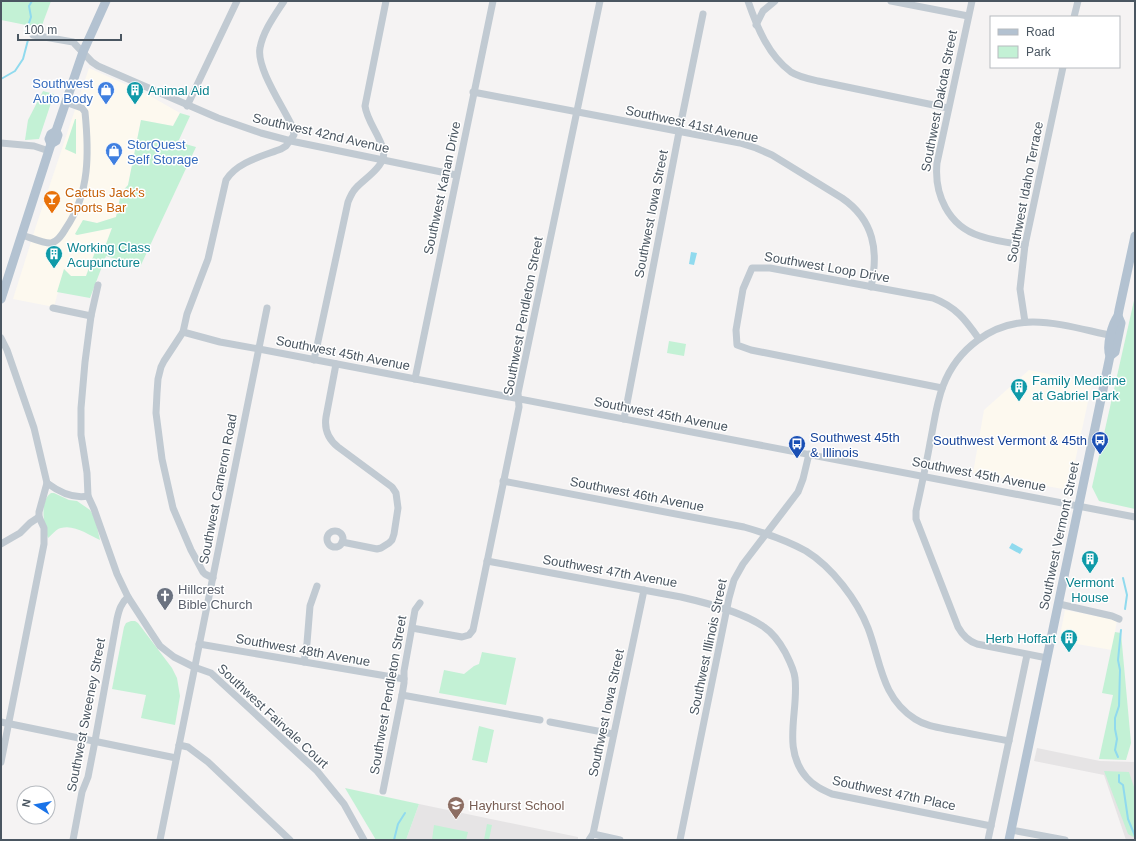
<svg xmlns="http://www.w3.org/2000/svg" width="1136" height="841" font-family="Helvetica,sans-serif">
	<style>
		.commercial { fill: #fdf9ef }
		.education { fill: #e6e4e5 }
		.green { fill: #c3f1d5 }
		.water { fill: #90daee }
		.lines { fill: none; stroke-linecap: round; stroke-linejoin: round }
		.stream { stroke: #90daee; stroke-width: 2 }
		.minor { stroke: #c1cad2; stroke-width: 7 }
		.major { stroke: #b3c2d1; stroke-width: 9 }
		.labels { text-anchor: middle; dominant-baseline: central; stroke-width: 3; stroke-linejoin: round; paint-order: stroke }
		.shop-label { font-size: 13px; fill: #366cbe; stroke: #fff; text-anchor: end }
		.culture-label { font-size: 13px; fill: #0d838f; stroke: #fff; text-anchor: start }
		.street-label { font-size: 13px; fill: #4a5661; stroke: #fff }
		.food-label { font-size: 13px; fill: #c56008; stroke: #fff; text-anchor: start }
		.transit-label { font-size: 13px; fill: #164399; stroke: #fff; text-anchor: start }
		.worship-label { font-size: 13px; fill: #5b616d; stroke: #fff; text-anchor: start }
		.education-label { font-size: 13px; fill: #785e54; stroke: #fff; text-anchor: start }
	</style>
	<rect width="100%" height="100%" fill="#f5f3f3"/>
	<g class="commercial">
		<path d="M89,68l56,25 35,20 -7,13 -32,-6 -13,65 -7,8 -5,24 -19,6 -13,-3 -9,14 2,1 35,-7 -6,16 -11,8 -9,24h-15l-7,-7 -10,38 -41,-8 23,-73z"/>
		<path d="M1029,370l63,13 -22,102 -4,3 -3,1 -90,-16 11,-63z"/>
		<path d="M1065,610l52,10 -5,30 -53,-9z"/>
	</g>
	<g class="education">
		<path d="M1037,748l63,13 35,1v78h-9l-22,-65 -70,-14z"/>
		<path d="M419,804l159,33v3h-172z"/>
	</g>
	<g class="green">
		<path d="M1,1h50l-10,27 -40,-8z"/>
		<path d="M43,91l11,3 -15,45 -14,1 3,-20z"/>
		<path d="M180,113l10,3 -12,26 18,5 -56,120 -34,-11 -16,42 -33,-6 7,-23 7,7h15l9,-24 11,-8 6,-16 -35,7 -2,-1 8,-14 14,3 19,-6 5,-24 7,-8 13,-65 32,6z"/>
		<path d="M75,119h1v35l-11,-5z"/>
		<path d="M1135,296v213l-36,-8 -7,-14z"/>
		<path d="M669,341l17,3 -2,12 -17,-3z"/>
		<path d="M51,493h3l15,7 8,1 13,9 5,8 5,22c-11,-5 -26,-16 -39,-12 -5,1 -9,7 -13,10 -4,-12 -9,-37 3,-45z"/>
		<path d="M131,621h4l3,2 34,45 5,10 3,18 -5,29 -34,-7 5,-23 -34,-6 12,-62 2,-4z"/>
		<path d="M1115,632l6,1 10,110 -5,17 -27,-1 14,-64 -11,-2z"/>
		<path d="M482,652l34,6 -10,47 -67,-12 5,-23 20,4 10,-8 5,-2z"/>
		<path d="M479,726l15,4 -7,33 -15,-3z"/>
		<path d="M1104,771l25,1 6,18v48l-7,-4z"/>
		<path d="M345,788l74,16 -13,36h-30z"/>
		<path d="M487,824l5,1 -3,15h-5z"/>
		<path d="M434,825l34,7 -2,8h-34z"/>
	</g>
	<g class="water">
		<path d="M691,252l6,1 -3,12 -5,-1z"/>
		<path d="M1012,543l11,6 -3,5 -11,-6z"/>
	</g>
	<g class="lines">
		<g class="stream">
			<path d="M26,32l5,-15 -2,-11 3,-5"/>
			<path d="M1,79l14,-8 8,-12 5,-19"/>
			<path d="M1123,578l4,17 -2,14"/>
			<path d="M1118,757l-3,-7 2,-11 -2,-10v-11l4,-12 1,-36 -2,-10 3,-30"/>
			<path d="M1119,775v7l4,3 5,34 7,17"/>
			<path d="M394,840l4,-16 7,-11"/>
		</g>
		<g class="minor">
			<path d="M748,1c9,26 20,54 43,71 8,5 18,7 27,9l130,27"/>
			<path d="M891,1l77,15"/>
			<path d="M972,1l-35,162c-3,31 11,63 43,73 14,5 30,7 45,9"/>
			<path d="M1074,17l4,-16"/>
			<path d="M756,25l7,-14 12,-10"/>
			<path d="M33,35l40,7 19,20 6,4 120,52 43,15 30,8 165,34"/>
			<path d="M473,92l267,51 16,5 16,7 70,43c32,22 37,53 29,89"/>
			<path d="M187,106l50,-105"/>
			<path d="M1,143l33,3 15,5"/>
			<path d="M22,235c7,2 23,9 29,8 7,-1 12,-10 15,-15 24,-35 23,-76 19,-116l-3,-4 -17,-6"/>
			<path d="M98,285l-7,31 -6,46 -4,46v27l6,38 1,23 6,13 23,65 11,23 24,37 8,12 14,11 20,10 17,6 106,98 27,33 20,36"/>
			<path d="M53,308l38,8"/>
			<path d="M1025,322l-5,-33 5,-44 38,-178"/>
			<path d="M183,332l37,10 39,7 876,168"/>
			<path d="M1,338l6,12 27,78 13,55 -8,29v5l5,11v16l-43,218"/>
			<path d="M314,360l34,-158c2,-5 4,-10 8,-14 9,-10 32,-23 27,-39 -4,-15 -16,-28 -18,-43l21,-105"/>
			<path d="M336,364l-10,53c-2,13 2,22 12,30l54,40 4,6 2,15 -4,26 -2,6 -3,3 -8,5 -4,1 -35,-7"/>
			<path d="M415,379l78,-378"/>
			<path d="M942,388l-191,-38 -14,-5 -1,-15 7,-41 9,-21h18l163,30c23,9 32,21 46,41"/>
			<path d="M624,419l55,-287 24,-118"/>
			<path d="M503,481l241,46c21,6 42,13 62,24 26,16 51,49 62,77 13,34 13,69 47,91 12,8 27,9 41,12 17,3 35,7 53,10"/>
			<path d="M47,483c12,9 26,16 41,13"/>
			<circle cx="335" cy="539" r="8"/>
			<path d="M1,544l19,-11 10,-10 9,-6"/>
			<path d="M487,561l194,36c26,6 62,15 83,30 9,6 16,16 21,25 4,8 9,17 10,26 4,34 -14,71 12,100 7,8 16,12 25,16l159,32"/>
			<path d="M213,578l-8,-4 -2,-2 -12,-22 -18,-42 -11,-49 -6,-46 1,-20 1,-14 3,-12 3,-6 19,-29 4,-18 21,-55 18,-79c11,-18 37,-24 55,-31l5,-3 8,-11 -1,-7c-9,-20 -37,-60 -33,-80 3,-17 15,-33 24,-47"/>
			<path d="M1059,604l53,12 7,3"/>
			<path d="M412,628l50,9 7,-2 4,-5 46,-223 -1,-14 82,-392"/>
			<path d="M199,644l205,35"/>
			<path d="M1047,658l-70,-14c-9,-3 -14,-8 -19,-17l-42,-108v-8c5,-23 10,-45 14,-68 4,-19 6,-39 13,-57 14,-37 49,-64 90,-64 27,0 55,9 81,14"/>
			<path d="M304,662l3,-19 3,-37 7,-20"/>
			<path d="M402,695l138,25"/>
			<path d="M1,722l175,36"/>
			<path d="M550,722l63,12"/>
			<path d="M179,745l9,2 20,15 82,78"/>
			<path d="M383,791l19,-96 2,-12v-12l11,-61 5,-7"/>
			<path d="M1011,830l54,10"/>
			<path d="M593,834l27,6"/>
			<path d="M73,840l9,-48 6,-15 7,-36 22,-122c2,-9 4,-16 11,-22"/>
			<path d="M160,840l107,-532"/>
			<path d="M589,840l4,-6 51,-244"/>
			<path d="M680,840l49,-242 5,-18 9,-16 55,-72 5,-13 6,-25"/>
			<path d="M988,840l39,-185"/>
		</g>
		<g class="major">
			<path d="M51,144l5,-3 2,-6 -2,-4 27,-79 23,-51"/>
			<path d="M1,299l50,-155 -2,-5 2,-5 5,-3"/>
			<path d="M1110,356l5,-4 6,-29 -3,-7 1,-6 16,-74"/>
			<path d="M1009,840l101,-484c-4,-10 2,-32 8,-40"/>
		</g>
	</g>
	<defs>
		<symbol id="shop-pin" viewBox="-11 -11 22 30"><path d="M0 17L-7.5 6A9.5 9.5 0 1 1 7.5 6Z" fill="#3f7fe0" stroke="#fff"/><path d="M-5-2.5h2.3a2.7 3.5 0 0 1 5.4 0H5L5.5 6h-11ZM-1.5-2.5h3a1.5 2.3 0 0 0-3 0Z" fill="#fff"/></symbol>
		<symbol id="building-pin" viewBox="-11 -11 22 30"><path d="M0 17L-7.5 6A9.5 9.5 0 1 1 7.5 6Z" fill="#0f9aa8" stroke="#fff"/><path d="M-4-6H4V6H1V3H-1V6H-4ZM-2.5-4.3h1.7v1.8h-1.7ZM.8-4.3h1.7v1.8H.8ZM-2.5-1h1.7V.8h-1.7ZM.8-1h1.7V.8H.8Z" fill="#fff"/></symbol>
		<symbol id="bar-pin" viewBox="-11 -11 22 30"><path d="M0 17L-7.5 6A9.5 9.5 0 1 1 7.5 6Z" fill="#e8710a" stroke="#fff"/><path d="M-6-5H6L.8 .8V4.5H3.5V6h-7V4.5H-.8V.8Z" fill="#fff"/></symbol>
		<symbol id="bus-pin" viewBox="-11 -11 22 30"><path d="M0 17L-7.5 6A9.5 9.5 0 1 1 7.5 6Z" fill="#1a4fb4" stroke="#fff"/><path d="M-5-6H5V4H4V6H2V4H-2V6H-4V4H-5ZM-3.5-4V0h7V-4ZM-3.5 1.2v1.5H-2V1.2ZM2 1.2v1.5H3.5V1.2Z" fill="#fff"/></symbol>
		<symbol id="church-pin" viewBox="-11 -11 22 30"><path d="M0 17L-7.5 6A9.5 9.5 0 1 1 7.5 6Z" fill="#6b7280" stroke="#fff"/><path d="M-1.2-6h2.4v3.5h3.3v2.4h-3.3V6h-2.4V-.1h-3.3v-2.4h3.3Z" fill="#fff"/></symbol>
		<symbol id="school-pin" viewBox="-11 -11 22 30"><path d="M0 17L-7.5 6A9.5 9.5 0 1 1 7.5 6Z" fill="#8d6e63" stroke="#fff"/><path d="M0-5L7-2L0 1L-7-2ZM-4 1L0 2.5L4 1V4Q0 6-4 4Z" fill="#fff"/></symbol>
	</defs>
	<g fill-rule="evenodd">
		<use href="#shop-pin" x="96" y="80" width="20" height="27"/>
		<use href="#building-pin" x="125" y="80" width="20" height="27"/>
		<use href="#shop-pin" x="104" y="141" width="20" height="27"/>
		<use href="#bar-pin" x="42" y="189" width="20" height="27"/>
		<use href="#building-pin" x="44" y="244" width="20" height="27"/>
		<use href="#building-pin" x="1009" y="377" width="20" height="27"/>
		<use href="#bus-pin" x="1090" y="430" width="20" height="27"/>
		<use href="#bus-pin" x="787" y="434" width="20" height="27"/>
		<use href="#building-pin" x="1080" y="549" width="20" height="27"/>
		<use href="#church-pin" x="155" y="586" width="20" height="27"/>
		<use href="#building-pin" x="1059" y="628" width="20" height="27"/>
		<use href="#school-pin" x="446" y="795" width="20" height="27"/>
	</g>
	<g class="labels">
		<g class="shop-label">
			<text x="93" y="83">Southwest<tspan x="93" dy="15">Auto Body</tspan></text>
			<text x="127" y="144" text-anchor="start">StorQuest<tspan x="127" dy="15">Self Storage</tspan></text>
		</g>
		<g class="culture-label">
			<text x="148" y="90">Animal Aid</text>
			<text x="67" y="247">Working Class<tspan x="67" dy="15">Acupuncture</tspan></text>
			<text x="1032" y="380">Family Medicine<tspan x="1032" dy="15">at Gabriel Park</tspan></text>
			<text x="1090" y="582" text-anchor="middle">Vermont<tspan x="1090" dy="15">House</tspan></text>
			<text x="1056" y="638" text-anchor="end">Herb Hoffart</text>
		</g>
		<g class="street-label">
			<text transform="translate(939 101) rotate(-79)">Southwest Dakota Street</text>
			<text transform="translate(692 124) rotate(12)">Southwest 41st Avenue</text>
			<text transform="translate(321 133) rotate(13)">Southwest 42nd Avenue</text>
			<text transform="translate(442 188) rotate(-78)">Southwest Kanan Drive</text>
			<text transform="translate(1025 192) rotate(-79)">Southwest Idaho Terrace</text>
			<text transform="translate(651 214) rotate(-79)">Southwest Iowa Street</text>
			<text transform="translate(827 267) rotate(10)">Southwest Loop Drive</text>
			<text transform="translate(523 316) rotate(-79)">Southwest Pendleton Street</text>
			<text transform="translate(343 353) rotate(11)">Southwest 45th Avenue</text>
			<text transform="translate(661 414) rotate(11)">Southwest 45th Avenue</text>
			<text transform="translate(979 474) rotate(11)">Southwest 45th Avenue</text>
			<text transform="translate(218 489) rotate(-79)">Southwest Cameron Road</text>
			<text transform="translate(637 494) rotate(11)">Southwest 46th Avenue</text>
			<text transform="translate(1059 536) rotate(-78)">Southwest Vermont Street</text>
			<text transform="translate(610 571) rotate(10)">Southwest 47th Avenue</text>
			<text transform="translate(708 647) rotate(-78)">Southwest Illinois Street</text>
			<text transform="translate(303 650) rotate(10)">Southwest 48th Avenue</text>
			<text transform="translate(388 695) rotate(-80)">Southwest Pendleton Street</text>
			<text transform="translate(606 713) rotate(-78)">Southwest Iowa Street</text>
			<text transform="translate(86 715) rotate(-79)">Southwest Sweeney Street</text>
			<text transform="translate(273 716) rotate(43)">Southwest Fairvale Court</text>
			<text transform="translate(894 793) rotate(12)">Southwest 47th Place</text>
		</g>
		<g class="food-label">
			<text x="65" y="192">Cactus Jack's<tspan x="65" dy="15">Sports Bar</tspan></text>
		</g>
		<g class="transit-label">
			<text x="810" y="437">Southwest 45th<tspan x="810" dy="15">&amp; Illinois</tspan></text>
			<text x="1087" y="440" text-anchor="end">Southwest Vermont &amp; 45th</text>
		</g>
		<g class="worship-label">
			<text x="178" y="589">Hillcrest<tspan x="178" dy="15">Bible Church</tspan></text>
		</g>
		<g class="education-label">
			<text x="469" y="805">Hayhurst School</text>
		</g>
	</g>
	<rect width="1136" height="841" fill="none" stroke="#4a5661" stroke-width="4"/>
	<rect x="990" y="16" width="130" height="52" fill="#ffffff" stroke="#b7bbc0"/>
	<rect x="998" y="29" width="20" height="6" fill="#b3c2d1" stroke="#b7bbc0"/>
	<text x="1026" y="36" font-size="12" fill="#4a5661">Road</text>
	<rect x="998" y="46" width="20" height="12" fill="#c3f1d5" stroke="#b7bbc0"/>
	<text x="1026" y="56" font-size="12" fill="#4a5661">Park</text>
	<g transform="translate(36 805) rotate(281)"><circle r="19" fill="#ffffff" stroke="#b7bbc0"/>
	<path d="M0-3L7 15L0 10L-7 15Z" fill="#1a73e8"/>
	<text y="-6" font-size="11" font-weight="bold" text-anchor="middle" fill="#4a5661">N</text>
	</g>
	<path d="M18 34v6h103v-6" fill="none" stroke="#4a5661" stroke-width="2"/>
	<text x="24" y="34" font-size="12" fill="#4a5661" stroke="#ffffff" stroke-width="3" paint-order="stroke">100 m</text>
</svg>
